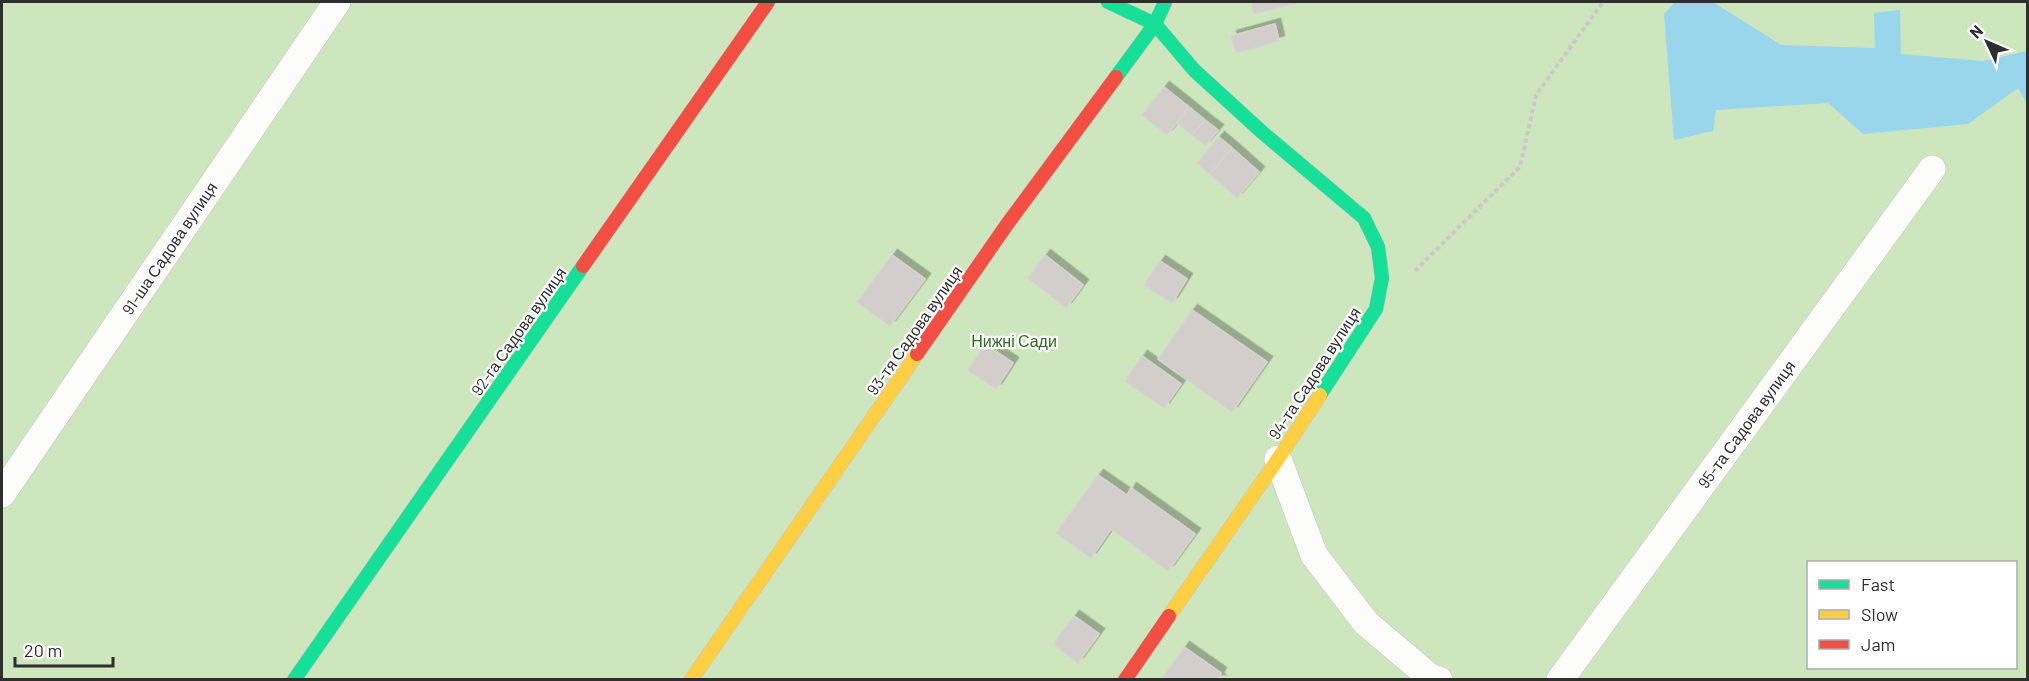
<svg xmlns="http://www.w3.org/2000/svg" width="2029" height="681" font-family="Barlow,sans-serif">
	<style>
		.green { fill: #cee6be; fill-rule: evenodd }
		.water { fill: #99d6ec }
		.building { fill: #d1cecb; stroke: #d7d4d0; stroke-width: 1.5; filter: url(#shadow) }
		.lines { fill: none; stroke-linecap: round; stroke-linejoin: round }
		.street-casing { stroke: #c5c4c5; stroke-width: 28 }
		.fast-casing { stroke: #c5c4c5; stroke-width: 15 }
		.slow-casing { stroke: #c5c4c5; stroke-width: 15 }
		.jam-casing { stroke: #c5c4c5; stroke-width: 15 }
		.path { stroke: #c9c9c8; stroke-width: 4; stroke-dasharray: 4.5 3; stroke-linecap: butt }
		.street { stroke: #fcfcfb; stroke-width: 27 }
		.fast { stroke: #16e098; stroke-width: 14 }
		.slow { stroke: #ffcf43; stroke-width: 14 }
		.jam { stroke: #f24e42; stroke-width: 14 }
		.labels { text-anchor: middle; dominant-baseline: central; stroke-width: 4.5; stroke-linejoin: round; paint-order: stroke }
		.street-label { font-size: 16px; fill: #2e2e2e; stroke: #fff }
		.park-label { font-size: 16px; fill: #2c6e1b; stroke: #fff }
	</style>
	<defs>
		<filter id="shadow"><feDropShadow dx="5.5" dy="-5.5" stdDeviation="0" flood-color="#0004"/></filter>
	</defs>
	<rect width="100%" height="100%" fill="#ece8e4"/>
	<path class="green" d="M2,2h2025v677h-2025zM1808,562h208v106h-208z"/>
	<path class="water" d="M1675,2h38l68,43 94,3 -1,-35 26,-3 1,44 82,7 44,-10v53l-9,-16 -50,36 -105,10 -35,-31 -112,7 -3,21 -39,9 -10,-126z"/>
	<g class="building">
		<path d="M1251,2h50l-47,12z"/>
		<path d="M1275,24l4,17 -43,12 -5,-17z"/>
		<path d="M1164,87l25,20 -22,28 -25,-20z"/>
		<path d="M1189,107l16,13 -13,15 -15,-12z"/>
		<path d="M1205,120l13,10 -13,16 -13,-11z"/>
		<path d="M1219,137l13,11 -22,26 -13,-11z"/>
		<path d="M1232,148l27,24 -22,26 -27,-24z"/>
		<path d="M892,255l33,24 -35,47 -33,-24z"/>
		<path d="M1045,255l38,30 -17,23 -38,-30z"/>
		<path d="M1160,261l27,18 -15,24 -28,-18z"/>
		<path d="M1192,310l75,52 -35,50 -74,-53z"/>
		<path d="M985,344l28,19 -17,26 -28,-19z"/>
		<path d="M1142,356l39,28 -17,24 -39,-27z"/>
		<path d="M1098,475l29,20 4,-7 64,46 -27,37 -57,-42 -20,29 -35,-25z"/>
		<path d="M1074,616l25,18 -21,29 -25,-19z"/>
		<path d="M1184,647l37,26 -3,5 2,2h-59z"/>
	</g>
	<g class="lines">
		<defs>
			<g id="street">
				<path d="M1278,459l36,96 52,68 64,54 9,3"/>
				<path d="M2,494l335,-492"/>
				<path d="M1560,680l372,-511"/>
			</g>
			<g id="fast">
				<path d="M1108,2l47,22 39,46 69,63 101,85 14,29 4,31 -6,31 -56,86"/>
				<path d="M1116,77l39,-53 10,-22"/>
				<path d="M294,680l289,-414"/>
			</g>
			<g id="slow">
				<path d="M1169,616l109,-157 42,-64"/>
				<path d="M691,680l226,-326"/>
			</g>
			<g id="jam">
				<path d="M583,266l185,-264"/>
				<path d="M917,354l91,-131 108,-146"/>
				<path d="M1125,680l44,-64"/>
			</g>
		</defs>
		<use href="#street" class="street-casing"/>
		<use href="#fast" class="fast-casing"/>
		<use href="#slow" class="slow-casing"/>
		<use href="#jam" class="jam-casing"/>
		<path class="path" d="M1415,271l105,-104 16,-72 67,-93"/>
		<use href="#street" class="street"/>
		<use href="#fast" class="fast"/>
		<use href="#slow" class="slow"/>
		<use href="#jam" class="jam"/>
	</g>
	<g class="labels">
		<g class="street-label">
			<text transform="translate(169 248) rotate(-56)">91-ша Садова вулиця</text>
			<text transform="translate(914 330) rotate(-55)">93-тя Садова вулиця</text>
			<text transform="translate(518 331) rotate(-55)">92-га Садова вулиця</text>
			<text transform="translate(1314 373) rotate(-57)">94-та Садова вулиця</text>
			<text transform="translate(1746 424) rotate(-54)">95-та Садова вулиця</text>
		</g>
		<g class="park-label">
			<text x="1014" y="340">Нижні Сади</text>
		</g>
	</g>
	<rect width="2029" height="681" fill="none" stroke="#2e2e2e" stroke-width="6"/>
	<rect x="1807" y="561" width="210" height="108" fill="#ffffff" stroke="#ababab" stroke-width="1.5"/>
	<rect x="1819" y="580" width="30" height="9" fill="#16e098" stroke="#ababab" stroke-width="1.5"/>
	<text x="1861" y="591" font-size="18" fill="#2e2e2e">Fast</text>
	<rect x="1819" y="610" width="30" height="9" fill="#ffcf43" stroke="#ababab" stroke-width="1.5"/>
	<text x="1861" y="621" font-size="18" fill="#2e2e2e">Slow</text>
	<rect x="1819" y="640" width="30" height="9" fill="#f24e42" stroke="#ababab" stroke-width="1.5"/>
	<text x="1861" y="651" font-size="18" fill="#2e2e2e">Jam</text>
	<g transform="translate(1987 42) rotate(314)" stroke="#ffffff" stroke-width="4.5" paint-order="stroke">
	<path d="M0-4.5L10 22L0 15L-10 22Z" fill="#2e2e2e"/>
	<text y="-9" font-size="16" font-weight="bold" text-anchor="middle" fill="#2e2e2e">N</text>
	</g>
	<path d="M15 657v9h98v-9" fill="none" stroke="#2e2e2e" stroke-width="3"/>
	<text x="24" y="657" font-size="18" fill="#2e2e2e" stroke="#ffffff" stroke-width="4.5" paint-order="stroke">20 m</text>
</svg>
